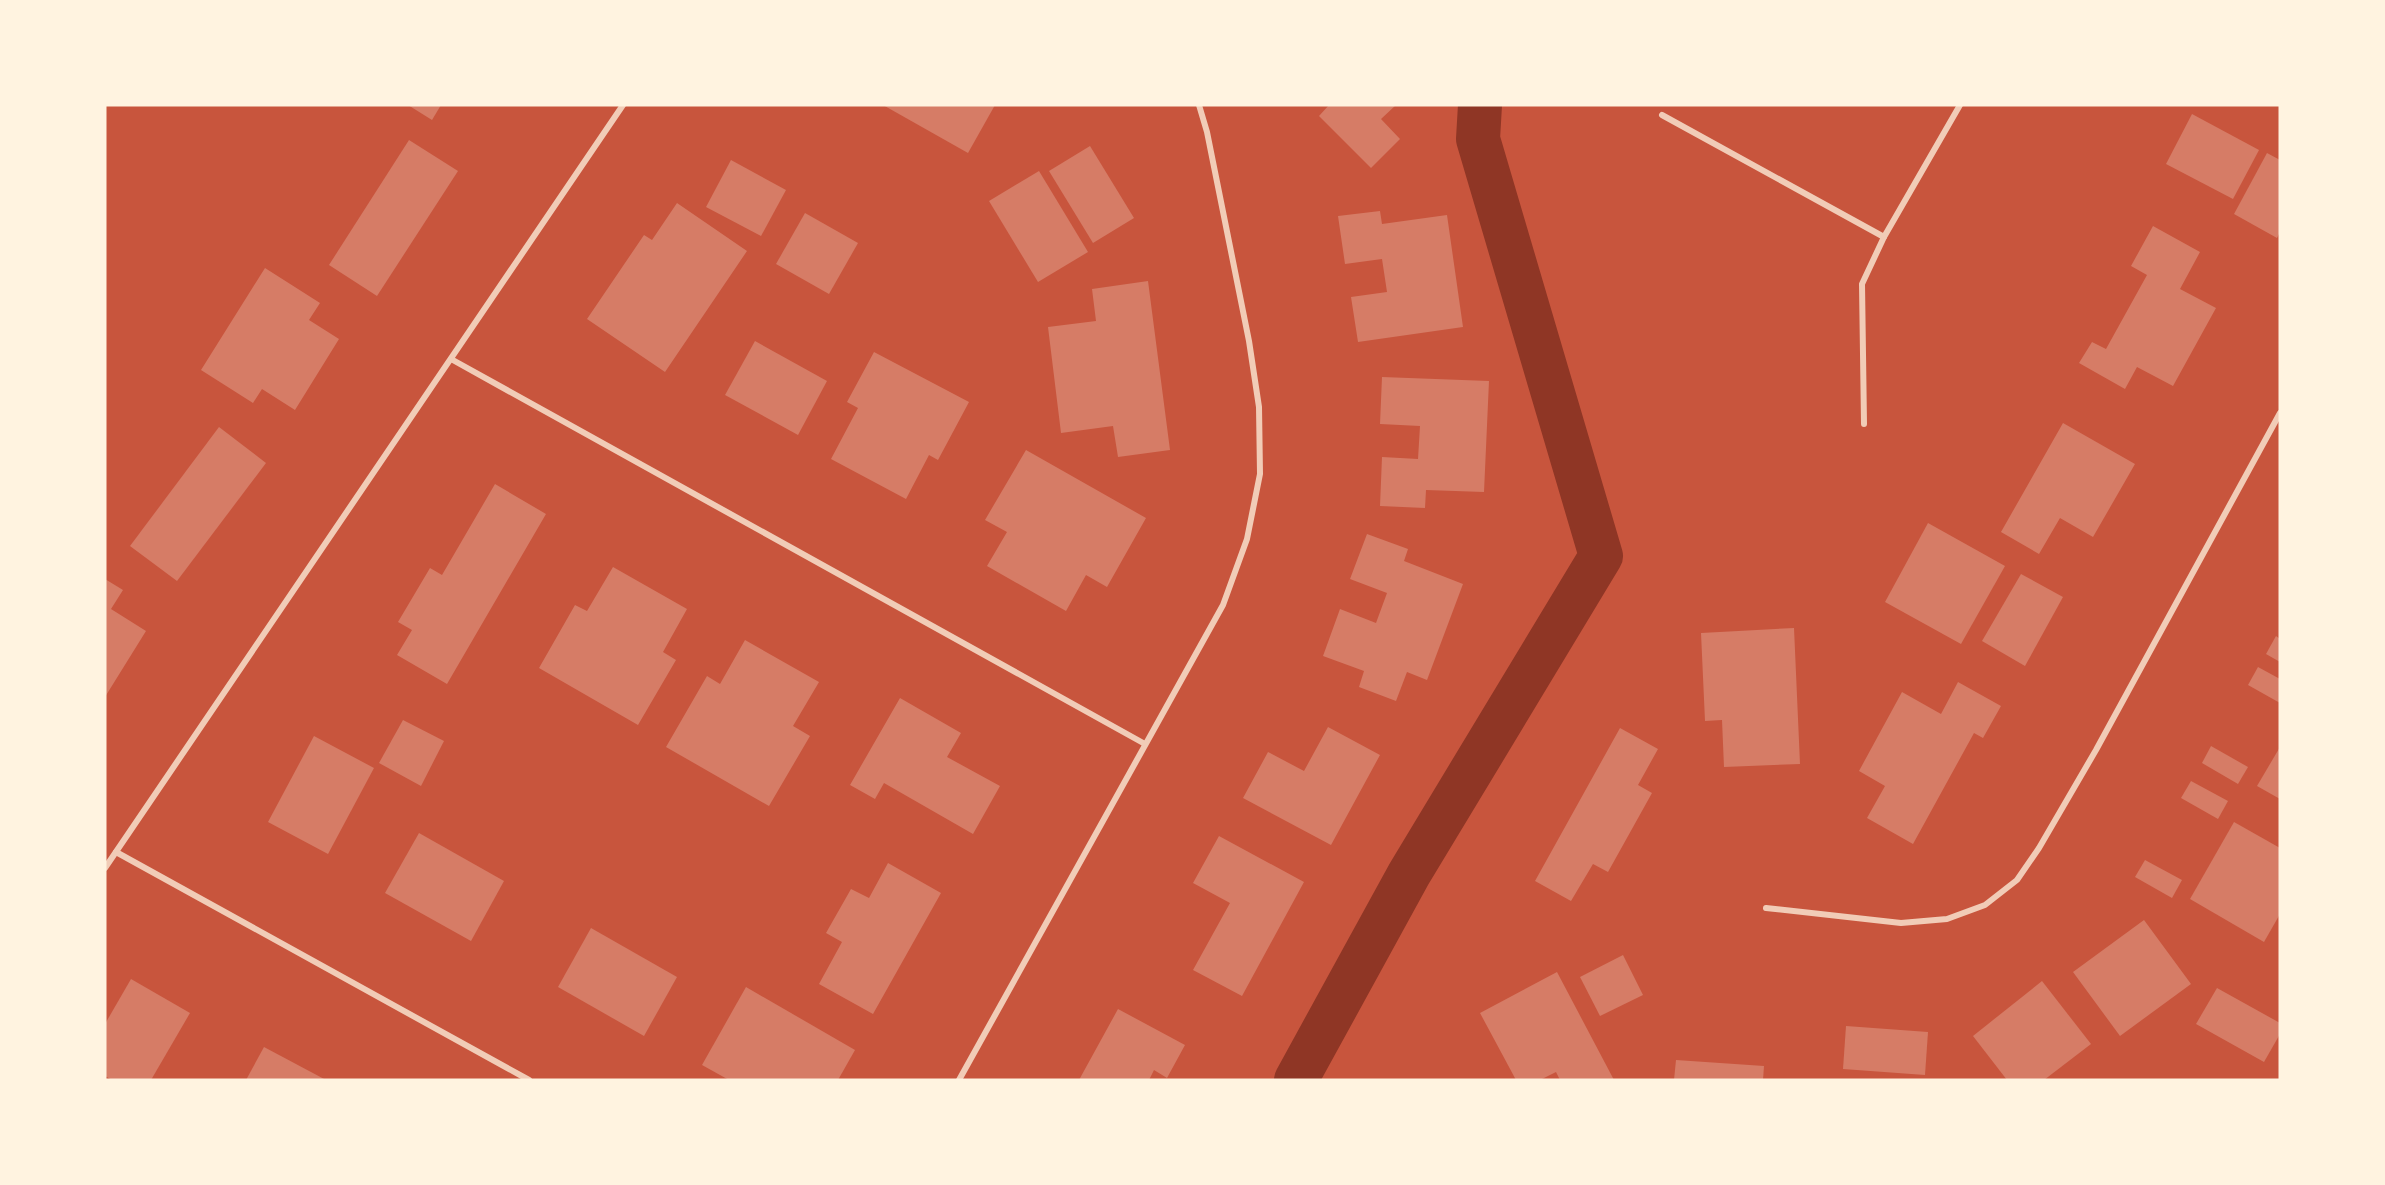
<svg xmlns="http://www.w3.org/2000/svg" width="2385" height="1185" font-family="'Work Sans',sans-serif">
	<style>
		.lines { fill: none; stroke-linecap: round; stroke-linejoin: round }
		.canal { stroke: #8f3625; stroke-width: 44 }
		.building { fill: #d67c66 }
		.minor { stroke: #f1ccb7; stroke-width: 6 }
	</style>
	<rect width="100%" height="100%" fill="#c8553d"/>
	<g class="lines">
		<path class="canal" d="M1296,1080l113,-206 192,-318 -123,-417 2,-34"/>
	</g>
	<g class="building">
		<path d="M408,105h33l-9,15z"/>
		<path d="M883,105h112l-27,48z"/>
		<path d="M1329,105h67l-15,14 19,20 -29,29 -52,-52z"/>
		<path d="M2192,114l67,36 -26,49 -67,-35z"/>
		<path d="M409,140l49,31 -81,125 -48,-31z"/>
		<path d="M1090,146l44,72 -41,25 -44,-72z"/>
		<path d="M2267,153l13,7v72l-3,6 -43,-24z"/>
		<path d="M731,160l55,30 -25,46 -55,-29z"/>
		<path d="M1039,171l49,81 -50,30 -49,-81z"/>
		<path d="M677,203l70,48 -82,121 -78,-53 57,-84 8,5z"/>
		<path d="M1380,211l2,13 65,-9 16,112 -105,15 -7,-45 36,-5 -5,-33 -37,5 -7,-48z"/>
		<path d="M805,213l53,30 -29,51 -53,-30z"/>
		<path d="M2153,226l47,26 -20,37 36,19 -43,78 -36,-19 -12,22 -46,-26 13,-21 14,7 41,-74 -16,-9z"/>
		<path d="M265,268l55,35 -11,17 30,19 -44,71 -33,-21 -9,14 -52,-33z"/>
		<path d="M1148,281l22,169 -52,7 -5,-31 -52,7 -13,-106 48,-6 -4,-32z"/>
		<path d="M755,341l72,40 -29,54 -73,-40z"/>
		<path d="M874,352l95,50 -31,58 -9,-5 -23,44 -75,-40 27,-51 -11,-6z"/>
		<path d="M1382,377l107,4 -5,111 -58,-2 -1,18 -45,-2 2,-49 36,2 2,-33 -40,-2z"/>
		<path d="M2063,423l72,41 -42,73 -33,-19 -21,36 -38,-22z"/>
		<path d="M219,427l47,36 -89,118 -47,-35z"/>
		<path d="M1026,450l120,68 -39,69 -21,-12 -20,36 -79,-45 20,-34 -22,-12z"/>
		<path d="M495,484l51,30 -99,170 -50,-29 15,-25 -14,-8 32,-54 12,7z"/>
		<path d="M1928,523l77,43 -44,78 -76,-42z"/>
		<path d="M1367,534l41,15 -4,12 59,23 -36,96 -20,-8 -11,29 -37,-14 5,-16 -41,-15 17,-47 36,14 11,-30 -37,-14z"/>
		<path d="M613,567l74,42 -24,43 13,8 -38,65 -99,-57 36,-63 12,6z"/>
		<path d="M2021,574l42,23 -38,69 -43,-25z"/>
		<path d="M105,579l18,11 -12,19 35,22 -41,66z"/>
		<path d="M1794,628l6,136 -76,3 -2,-47 -17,1 -4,-88z"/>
		<path d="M2276,636l4,3v23l-14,-8z"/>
		<path d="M745,640l74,42 -26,44 17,10 -41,70 -103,-59 41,-71 13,8z"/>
		<path d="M2258,667l22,12v24l-32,-18z"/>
		<path d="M1958,682l43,24 -18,32 -9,-5 -61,111 -46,-26 18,-32 -26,-15 43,-79 39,22z"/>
		<path d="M900,698l61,35 -14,24 53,29 -27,48 -89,-51 -9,16 -25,-14z"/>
		<path d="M403,720l41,21 -23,45 -42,-23z"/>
		<path d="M1328,727l52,28 -49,90 -88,-47 25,-46 36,19z"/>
		<path d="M1620,728l38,21 -20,36 14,8 -44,79 -15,-8 -22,37 -36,-20z"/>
		<path d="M314,736l60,32 -46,86 -60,-32z"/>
		<path d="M2211,746l37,21 -10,17 -36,-21z"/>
		<path d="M2280,747v52l-23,-13z"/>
		<path d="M2191,781l37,20 -10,18 -37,-21z"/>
		<path d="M2234,822l46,26v66l-16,28 -74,-43z"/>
		<path d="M419,833l85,48 -33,60 -86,-48z"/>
		<path d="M1219,836l85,46 -62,114 -49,-26 37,-67 -37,-20z"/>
		<path d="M2145,860l37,20 -10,18 -37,-21z"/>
		<path d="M888,863l53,30 -68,121 -54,-30 23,-42 -16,-9 25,-44 18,9z"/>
		<path d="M2144,920l47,64 -71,52 -47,-64z"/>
		<path d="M591,928l86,49 -33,59 -86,-49z"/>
		<path d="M1623,955l20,40 -43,21 -20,-39z"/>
		<path d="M1557,972l57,108h-54l-4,-8 -16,8h-24l-36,-67z"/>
		<path d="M131,979l59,34 -39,67h-39l-7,-4v-52z"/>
		<path d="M2042,981l49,63 -47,36h-37l-34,-44z"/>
		<path d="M746,987l109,63 -17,30h-109l-27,-15z"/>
		<path d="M2217,988l63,35v11l-16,28 -68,-38z"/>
		<path d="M1118,1009l67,36 -18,33 -13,-8 -5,10h-70z"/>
		<path d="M1846,1026l82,6 -3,43 -82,-6z"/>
		<path d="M264,1047l62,33h-80z"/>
		<path d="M1676,1060l88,6 -1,14h-89z"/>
	</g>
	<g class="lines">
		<g class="minor">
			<path d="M1662,115l222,122"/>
			<path d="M451,359l694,385"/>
			<path d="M1864,424l-2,-140 22,-47 76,-132"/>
			<path d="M116,852l413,228"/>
			<path d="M105,868l518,-763"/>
			<path d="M1766,908l135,15 46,-4 38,-14 32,-25 22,-32 57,-98 184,-337"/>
			<path d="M959,1080l264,-475 24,-66 13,-65 -1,-67 -10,-66 -42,-209 -8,-27"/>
		</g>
	</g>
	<rect width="2385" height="1185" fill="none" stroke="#fff3e0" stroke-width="213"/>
</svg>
